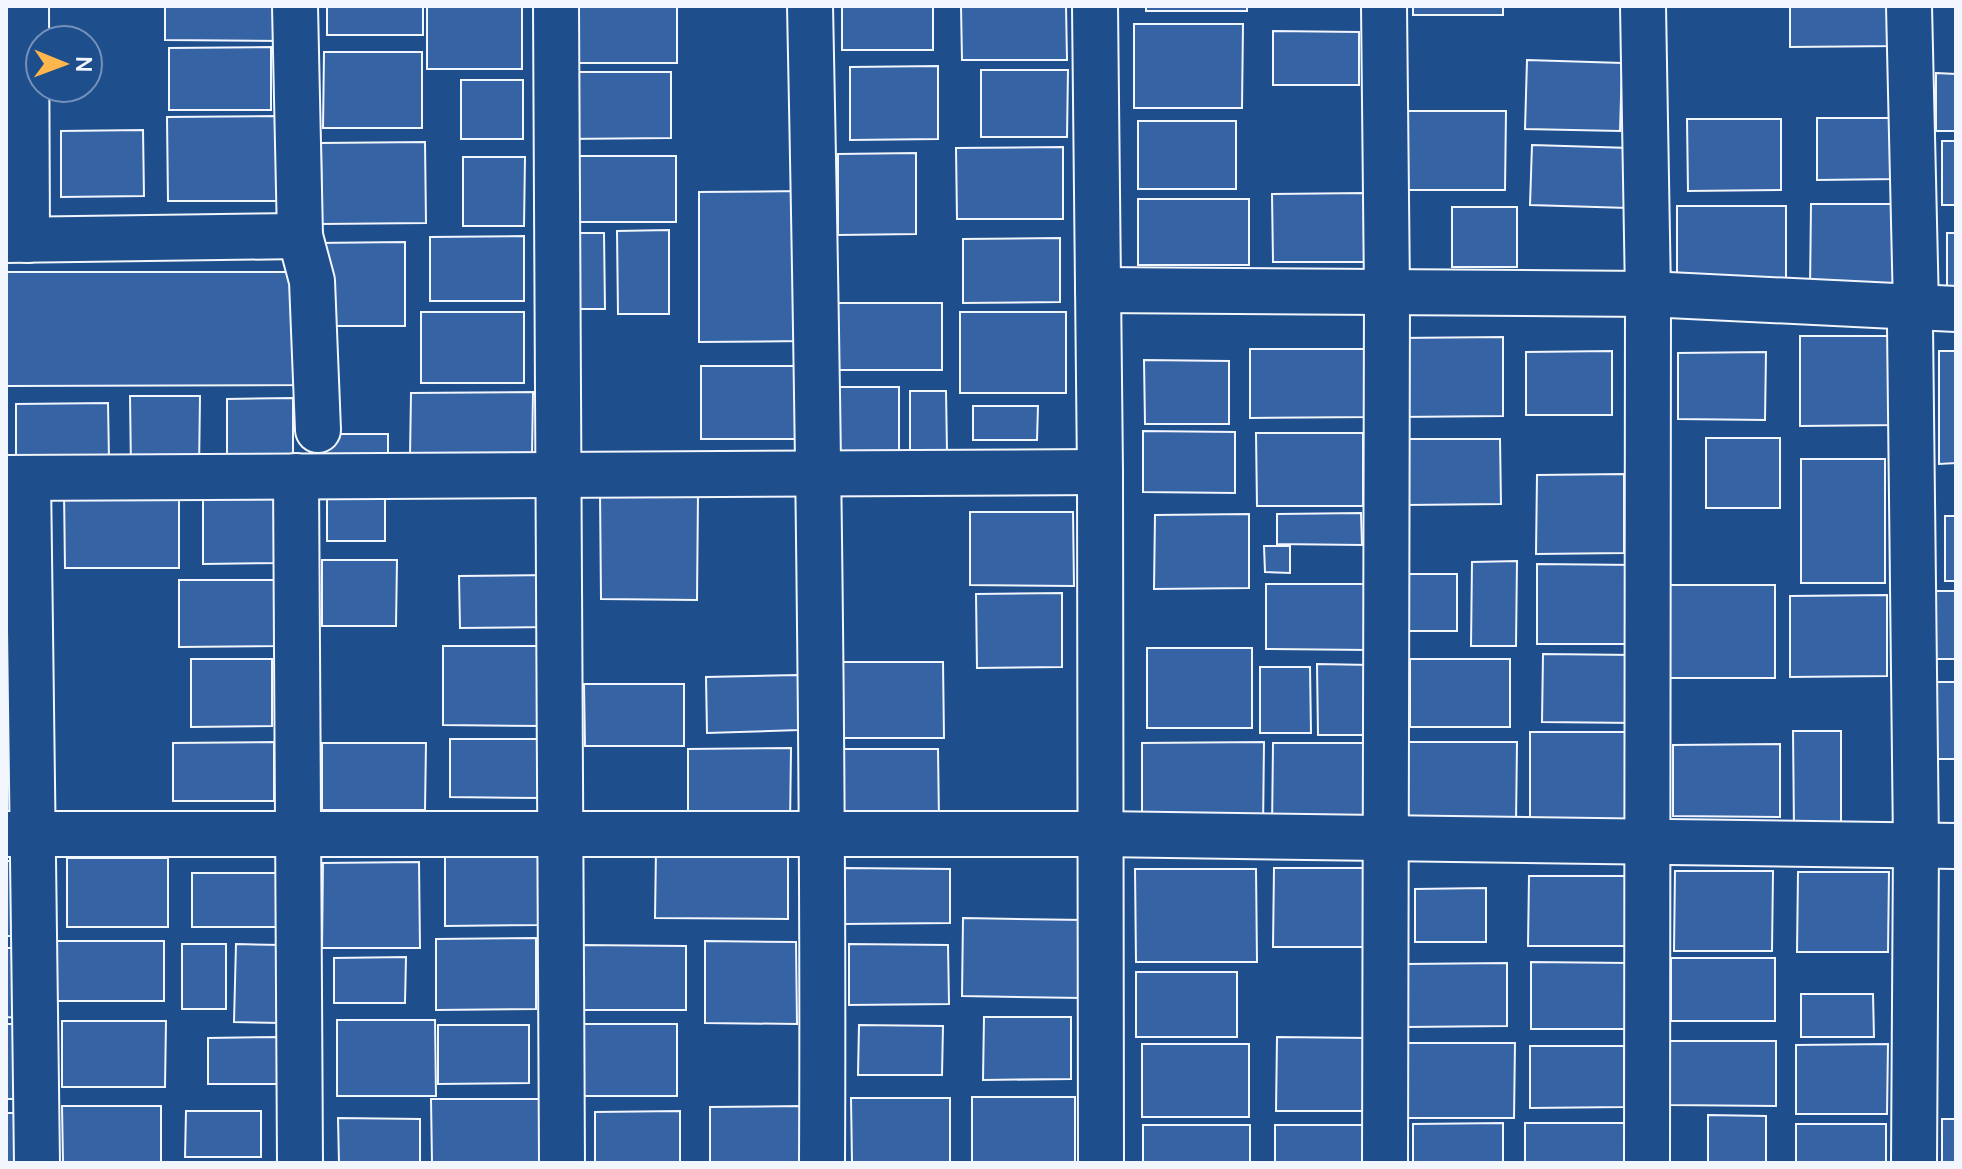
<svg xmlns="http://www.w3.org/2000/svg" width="1962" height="1169" font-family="Manrope,sans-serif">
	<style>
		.building { fill: #3563a3; stroke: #f2f6ff; stroke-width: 2 }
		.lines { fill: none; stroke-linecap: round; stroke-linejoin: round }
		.minor-casing { stroke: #f2f6ff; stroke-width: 48 }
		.minor { stroke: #1f4e8c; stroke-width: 44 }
	</style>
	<rect width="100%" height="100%" fill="#1f4e8c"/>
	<g class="building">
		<path d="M165,6h118v35l-118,-1z"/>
		<rect x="327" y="6" width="96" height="29"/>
		<rect x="427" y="6" width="95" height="63"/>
		<rect x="566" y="6" width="111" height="57"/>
		<rect x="842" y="6" width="91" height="44"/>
		<path d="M961,6h105l1,54h-105z"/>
		<rect x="1146" y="6" width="101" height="5"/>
		<rect x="1413" y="6" width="90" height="9"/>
		<path d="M1790,6h107v40l-107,1z"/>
		<path d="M1134,24h109l-1,84h-108z"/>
		<path d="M1273,31l86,1v53h-86z"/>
		<path d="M271,47v63h-102v-62z"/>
		<path d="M324,52h98v76h-99z"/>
		<path d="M1527,60l95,3 -2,68 -95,-2z"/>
		<path d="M938,66v73l-88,1v-73z"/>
		<path d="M981,70h87l-1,67h-86z"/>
		<path d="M564,72h107v66l-107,1z"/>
		<path d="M1936,73l20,1v57h-20z"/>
		<rect x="461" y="80" width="62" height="59"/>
		<path d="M1406,111h100l-1,79h-100z"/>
		<path d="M278,116v85h-110l-1,-84z"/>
		<path d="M1817,118h80v61l-80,1z"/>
		<path d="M1687,119h94v71l-93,1z"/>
		<rect x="1138" y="121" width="98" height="68"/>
		<path d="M143,130l1,66 -83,1v-66z"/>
		<rect x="1942" y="141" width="14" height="64"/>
		<path d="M425,142l1,81 -104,1 -1,-81z"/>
		<path d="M1532,145l98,3 -2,60 -98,-3z"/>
		<path d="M1063,147v72h-106l-1,-71z"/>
		<path d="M916,153v81l-78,1v-81z"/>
		<rect x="570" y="156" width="106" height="66"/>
		<path d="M463,157h62l-1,69h-61z"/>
		<path d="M804,191v150l-105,1v-150z"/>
		<path d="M1364,193l1,69h-92l-1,-68z"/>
		<rect x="1138" y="199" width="111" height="66"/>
		<path d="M1811,204h86l1,85h-88z"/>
		<rect x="1677" y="206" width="109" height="75"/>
		<rect x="1452" y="207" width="65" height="60"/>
		<path d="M669,230v84h-51l-1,-83z"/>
		<path d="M562,233h42l1,76h-44z"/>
		<rect x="1947" y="233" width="9" height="69"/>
		<path d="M524,236v65h-94v-64z"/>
		<path d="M1060,238v64l-97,1v-64z"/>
		<path d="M405,242v84h-89l-1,-83z"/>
		<path d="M6,272h296v113l-296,1z"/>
		<path d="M833,303h109v67h-110z"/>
		<rect x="421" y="312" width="103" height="71"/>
		<rect x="960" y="312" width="106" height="81"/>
		<path d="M1800,336h98l-1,89 -97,1z"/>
		<path d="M1503,337v79l-105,1v-79z"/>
		<path d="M1250,349h119l1,68 -120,1z"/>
		<path d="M1612,351v64h-86v-63z"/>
		<path d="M1939,351h17v112l-17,1z"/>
		<path d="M1766,352l-1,68 -87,-1v-66z"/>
		<path d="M1144,360l85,1v63h-84z"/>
		<rect x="701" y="366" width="103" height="73"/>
		<rect x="835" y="387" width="64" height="68"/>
		<path d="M910,391h36l1,61 -37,1z"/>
		<path d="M533,392l-1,64h-122l1,-63z"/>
		<path d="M130,396h70l-1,75 -68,-1z"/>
		<path d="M293,398v63h-66v-62z"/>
		<path d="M108,403l1,57h-93v-56z"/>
		<path d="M973,406h65l-1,34h-64z"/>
		<path d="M1143,431l92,1v61l-92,-1z"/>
		<path d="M1256,433h107v73h-106z"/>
		<path d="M310,434h78v31l-78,-1z"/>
		<rect x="1706" y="438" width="74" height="70"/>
		<path d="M1406,439h94l1,65 -95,1z"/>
		<rect x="1801" y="459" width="84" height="124"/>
		<path d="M1624,474v79l-88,1 1,-79z"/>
		<rect x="327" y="488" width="58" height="53"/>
		<path d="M179,490v78h-114l-1,-77z"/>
		<path d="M600,492l98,1 -1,107 -96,-1z"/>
		<path d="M284,495v68l-81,1v-68z"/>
		<path d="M970,512h103l1,74 -104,-1z"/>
		<path d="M1361,513l1,32 -85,-1v-30z"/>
		<path d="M1249,514v74l-95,1 1,-74z"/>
		<rect x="1945" y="516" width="11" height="65"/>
		<path d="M1264,546h26v27l-25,-1z"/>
		<path d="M322,560h75l-1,66h-74z"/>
		<path d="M1517,561l-1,85h-45l1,-84z"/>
		<path d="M1537,564l100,1 -2,79h-98z"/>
		<path d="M1403,574h54v57h-53z"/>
		<path d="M548,575l1,52 -89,1 -1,-52z"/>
		<path d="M179,580h100v66l-100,1z"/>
		<path d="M1266,584h103v66l-103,-1z"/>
		<path d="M1657,585h118v93h-119z"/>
		<rect x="1931" y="591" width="25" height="68"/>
		<path d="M1062,593v74l-85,1 -1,-74z"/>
		<path d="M1887,595v81l-97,1v-81z"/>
		<path d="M443,646h100v80l-100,-1z"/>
		<rect x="1147" y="648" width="105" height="80"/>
		<path d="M1543,654l92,1v68l-93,-1z"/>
		<path d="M6,659h15l-1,81h-14z"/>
		<path d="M191,659h81v67l-81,1z"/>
		<rect x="1410" y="659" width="100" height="68"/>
		<path d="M840,662h103l1,76h-104z"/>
		<path d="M1317,664l54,1v70h-53z"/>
		<path d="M1260,667h50l1,66h-51z"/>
		<path d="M798,675l1,55 -92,3 -1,-56z"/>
		<path d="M1930,682h26v77h-25z"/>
		<path d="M584,684h100v62h-99z"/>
		<path d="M1793,731h48v98h-47z"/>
		<rect x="1530" y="732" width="104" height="104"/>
		<path d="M450,739h90v59l-90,-1z"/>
		<path d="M274,742v59h-101v-58z"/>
		<path d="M1264,742l-1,88 -121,1v-88z"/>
		<path d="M1407,742h110l-1,82h-109z"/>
		<path d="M322,743h104l-1,67h-103z"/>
		<path d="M1273,743h97v87l-98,1z"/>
		<path d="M1780,744v73l-107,-1v-71z"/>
		<path d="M791,748l-1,78 -102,1v-78z"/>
		<path d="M838,749h100l1,72h-100z"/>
		<path d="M6,750h16l1,72h-17z"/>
		<path d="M542,849l-1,76 -96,1v-76z"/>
		<path d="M656,849h132v70l-133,-1z"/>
		<rect x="67" y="858" width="101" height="69"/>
		<rect x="6" y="861" width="15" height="75"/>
		<path d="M419,862l1,86h-98l1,-85z"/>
		<path d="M845,868l105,1v54l-105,1z"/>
		<path d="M1274,868h95l1,79h-97z"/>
		<path d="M1135,869h121l1,93h-121z"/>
		<path d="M1675,871h98l-1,80h-98z"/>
		<path d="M1798,872h91l-1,80h-91z"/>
		<rect x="192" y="873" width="92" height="54"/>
		<path d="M1529,876h102v70h-103z"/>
		<path d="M1486,888v54h-71v-53z"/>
		<path d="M963,918l120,2 -2,78 -119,-2z"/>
		<path d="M536,938v71l-100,1v-71z"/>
		<rect x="55" y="941" width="109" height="60"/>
		<path d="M705,941l91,1 1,82 -92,-1z"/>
		<rect x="182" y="944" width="44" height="65"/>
		<path d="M236,944l45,1 -1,78 -46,-1z"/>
		<path d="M849,944l99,1 1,59 -100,1z"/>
		<path d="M582,945l104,1v64h-104z"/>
		<path d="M6,948h12v70l-12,-1z"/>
		<path d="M406,957l-1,46h-71v-45z"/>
		<rect x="1671" y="958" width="104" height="63"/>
		<path d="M1531,962l98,1v66h-98z"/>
		<path d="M1507,963v63l-101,1v-63z"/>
		<rect x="1136" y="972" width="101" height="65"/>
		<path d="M1801,994h72l1,43h-73z"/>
		<path d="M984,1017h87v62l-88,1z"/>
		<path d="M337,1020h98l1,76h-99z"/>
		<path d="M62,1021h104l-1,66h-103z"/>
		<rect x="6" y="1024" width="16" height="75"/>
		<rect x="583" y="1024" width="94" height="72"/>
		<path d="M438,1025h91v58l-91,1z"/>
		<path d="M859,1025l84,1 -1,49h-84z"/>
		<path d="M281,1037v47h-73v-46z"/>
		<path d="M1277,1037l91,1v73h-92z"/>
		<path d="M1670,1041h106v65l-106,-1z"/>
		<path d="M1407,1043h108l-1,75h-108z"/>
		<rect x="1142" y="1044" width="107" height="73"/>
		<path d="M1888,1044l-1,70h-91v-69z"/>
		<path d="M1530,1046h94v61l-94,1z"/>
		<rect x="972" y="1097" width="103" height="66"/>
		<path d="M851,1098h99v65h-98z"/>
		<path d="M431,1099h114v64h-113z"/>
		<path d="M62,1106h99v57h-98z"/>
		<path d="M801,1106v57h-91v-56z"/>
		<path d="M186,1111h75v46h-76z"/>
		<path d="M680,1111v52h-85v-51z"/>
		<path d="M6,1113h11l1,50h-12z"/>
		<path d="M1708,1115l58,1v47h-58z"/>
		<path d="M338,1118l82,1v44h-81z"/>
		<rect x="1942" y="1119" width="14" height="44"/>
		<path d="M1503,1123v40h-90v-39z"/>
		<rect x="1525" y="1123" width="110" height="40"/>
		<rect x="1796" y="1124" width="90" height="39"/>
		<rect x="1143" y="1125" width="107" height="38"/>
		<rect x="1275" y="1125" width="97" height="38"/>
	</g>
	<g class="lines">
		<defs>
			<g id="minor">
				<path d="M26,6l1,234"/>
				<path d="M295,6l5,230 12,45 6,149"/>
				<path d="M556,6l6,1157"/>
				<path d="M810,6c8,386 14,771 12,1157"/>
				<path d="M1095,6l5,466 1,691"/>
				<path d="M1384,6l3,286 -2,871"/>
				<path d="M1643,6l5,288 -1,869"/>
				<path d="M1909,6l7,302 -6,18 6,519 -2,318"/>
				<path d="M6,240l294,-4"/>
				<path d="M1098,290l550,4 308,15"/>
				<path d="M296,476l4,687"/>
				<path d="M6,478l1094,-6"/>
				<path d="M28,478l9,685"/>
				<path d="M6,834h1094l856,12"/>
			</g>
		</defs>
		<use href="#minor" class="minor-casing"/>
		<use href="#minor" class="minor"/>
	</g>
	<rect width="1962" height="1169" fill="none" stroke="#f2f6ff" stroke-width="16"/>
	<g transform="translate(64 64) rotate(91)"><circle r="38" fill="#1f4e8c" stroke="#7391ba" stroke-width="2"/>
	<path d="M0-6L14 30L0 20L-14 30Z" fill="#ffb74d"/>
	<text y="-12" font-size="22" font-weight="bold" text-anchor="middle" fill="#f2f6ff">N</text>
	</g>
</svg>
